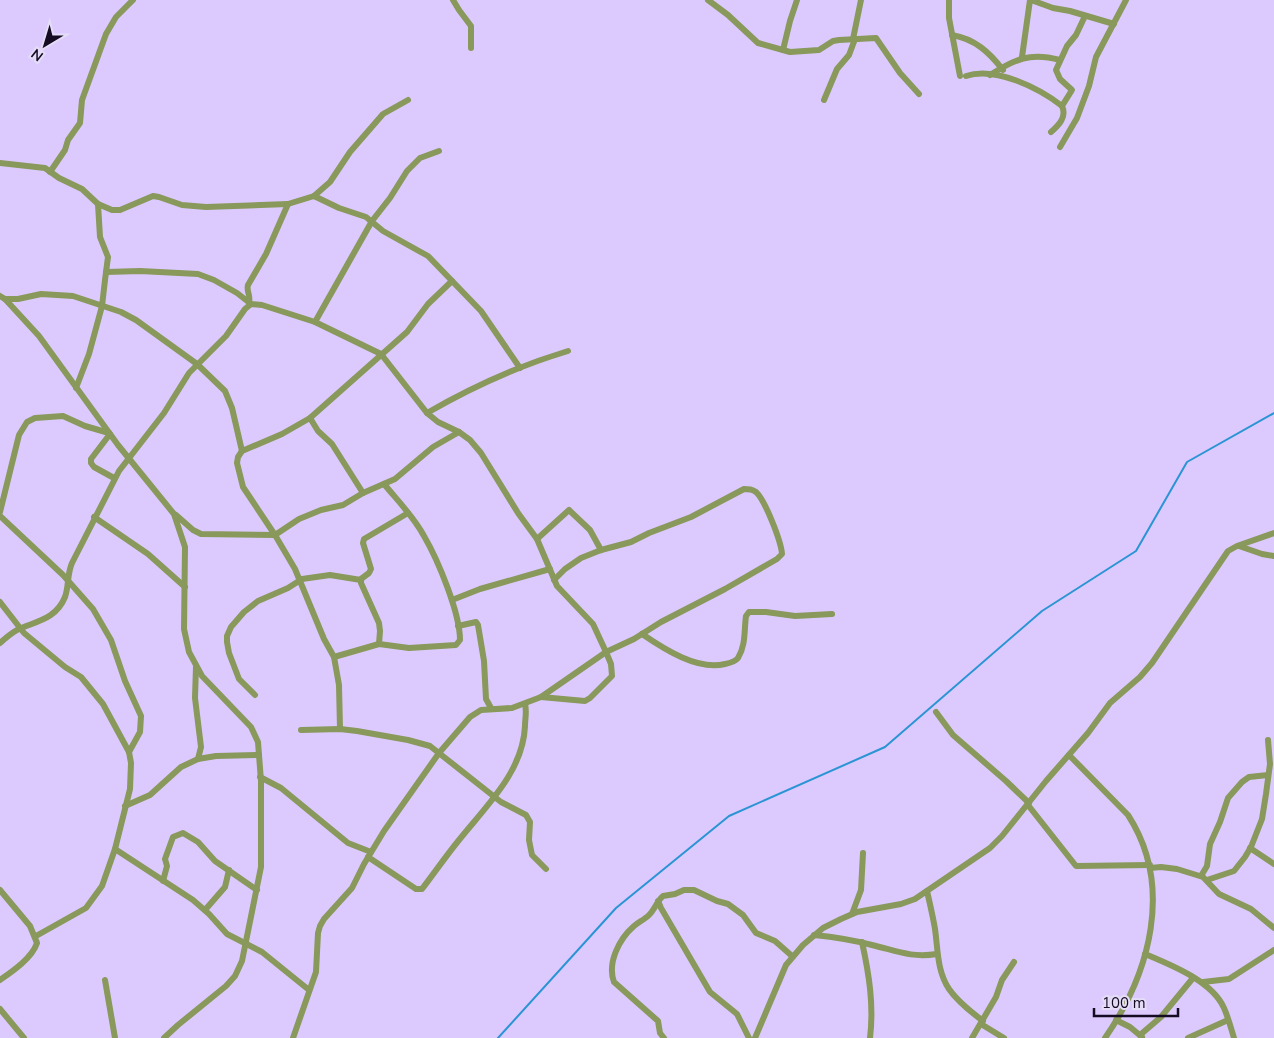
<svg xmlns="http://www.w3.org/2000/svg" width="1274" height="1038" font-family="'Nunito Sans',sans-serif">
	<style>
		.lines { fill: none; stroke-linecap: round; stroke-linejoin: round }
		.stream { stroke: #2a94d4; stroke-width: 2 }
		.minor { stroke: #89985b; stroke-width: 6 }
	</style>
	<rect width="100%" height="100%" fill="#dccaff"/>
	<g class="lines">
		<path class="stream" d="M498,1038l118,-130 113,-92 156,-69 157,-136 94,-60 51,-89 87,-49"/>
		<g class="minor">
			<path d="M453,0l6,10 12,16v22"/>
			<path d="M708,0l20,15 30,28 32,9 29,-2 14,-9 6,-1 37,-2 24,35 19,21"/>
			<path d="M949,0v18l11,58"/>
			<path d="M1031,0l22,8 17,3 44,13"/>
			<path d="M952,35c23,4 37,17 51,35"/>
			<path d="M853,39l8,-39"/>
			<path d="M783,50l7,-29 7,-21"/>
			<path d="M1022,57l8,-57"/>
			<path d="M990,75c25,-16 40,-23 70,-15"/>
			<path d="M966,76c29,-10 73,12 96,30 5,11 -3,19 -11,26"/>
			<path d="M824,100l13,-31 12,-14 6,-16"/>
			<path d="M1062,106l10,-16 -12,-11 -4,-9 11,-24 9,-11 9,-19"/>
			<path d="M1060,147l17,-29 12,-32 7,-29 30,-57"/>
			<path d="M0,163l45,5 14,10 23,11 16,15 14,6h8l33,-14 6,1 23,8 24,2 82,-3 26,-8 25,12 27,9 17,14 45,25 53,55 39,57"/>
			<path d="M50,172l15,-22 3,-10 12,-17 2,-23 24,-66 10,-17 17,-17"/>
			<path d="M314,196l16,-14 20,-30 33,-38 25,-14"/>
			<path d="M106,272l34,-1 58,3 16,6 23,13 14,11"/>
			<path d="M0,296l5,3 34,37 79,109 56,69 11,33 -1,82 5,23 13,24 49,51 7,15 3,39v86l-19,94 -7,15 -9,10 -48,39 -14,13"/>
			<path d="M5,299h13l23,-5 32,2 48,16 15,8 61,44 28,27 7,17 10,43"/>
			<path d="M249,302c2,-6 -3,-11 -1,-17l18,-31 22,-50"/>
			<path d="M315,322l57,-101 18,-23 17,-27 13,-13 19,-7"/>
			<path d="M76,388l13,-34 13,-48 3,-26 3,-23 -8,-20 -2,-33"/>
			<path d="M427,413c45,-26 91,-47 141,-62"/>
			<path d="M310,418l8,13 14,13 31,49"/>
			<path d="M110,434l-19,25v4l3,4 20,11"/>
			<path d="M0,512l19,-77 8,-13 8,-4 28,-2 22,10 24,7"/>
			<path d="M176,515l17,15 8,4 74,1 24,-16 22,-9 22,-5 20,-12 32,-14 38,-32 26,-15"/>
			<path d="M0,516l63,59 30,34 18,31 14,41 16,35 -1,16 -11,20"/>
			<path d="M94,517l54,37 37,33"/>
			<path d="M537,539l32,-29 21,20 11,20"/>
			<path d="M1239,546l23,8 12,2"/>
			<path d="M452,600l28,-11 70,-20"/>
			<path d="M0,602l24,31 41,34 16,10 22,27 26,48 2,11 -1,26 -15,60 -13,37 -16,22 -50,28"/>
			<path d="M458,626l18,-4 2,3 6,36 2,38 5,9"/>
			<path d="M642,634c22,15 56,37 83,30 5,-1 10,-2 13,-6 8,-13 6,-28 8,-42l3,-4h17l29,4 37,-2"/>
			<path d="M0,643c6,-5 12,-11 19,-14 18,-8 37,-10 46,-32 4,-11 2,-23 7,-34l47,-92 45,-58 25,-40 37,-37 19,-27 6,-5 11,1 53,17 66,32 46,59 11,9 21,10 11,8 11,13 37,60 19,26 20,47 36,38 13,28 -65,45 -29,11 -31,2 -11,7 -31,36 -55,78 -20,33 -12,24 -28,31 -4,7 -2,7 -2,39 -23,66"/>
			<path d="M379,644l1,-13 -1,-8 -18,-40v-4l8,-6 2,-4 -8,-26 1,-4 44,-26"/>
			<path d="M334,657l45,-13 30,4 47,-3 4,-5c0,-27 -22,-80 -36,-104 -10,-19 -26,-35 -40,-52"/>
			<path d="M196,666l-1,32 6,49 -3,12"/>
			<path d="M255,695l-16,-16 -10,-26 -2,-11v-6l4,-9 13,-15 14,-11 30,-13 14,-9 28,-4 31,5"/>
			<path d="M541,697l44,4 5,-3 22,-22 -1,-12 -5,-12 28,-13 27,-17 64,-33 52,-30 5,-5c-1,-13 -17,-54 -26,-62 -4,-3 -7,-3 -12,-3l-53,28 -42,16 -18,9 -30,8 -20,8 -16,11 -11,11"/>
			<path d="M936,712l17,23 53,46 23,22"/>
			<path d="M340,729l-1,-44 -5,-28 -10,-18 -29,-70 -20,-34 -32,-48 -6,-24 1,-6 4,-6 40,-17 28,-16 97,-86 21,-28 24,-23"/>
			<path d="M301,730l39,-1 17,2 51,9 22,6 71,56 25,13 4,7 -1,18 3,15 14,14"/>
			<path d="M1069,755l59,60c46,71 22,158 -23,223"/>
			<path d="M260,777l21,11 67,55 23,9"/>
			<path d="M1028,805l48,61 74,-1"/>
			<path d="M125,806l25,-11 31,-28 17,-8 18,-3 43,-1"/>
			<path d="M1250,848l24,16"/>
			<path d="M115,849l78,51 16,14 18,20 35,18 47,38"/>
			<path d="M368,857l48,32h6c13,-17 24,-33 37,-49 27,-34 64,-68 66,-114 0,-8 2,-14 0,-22"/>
			<path d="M1150,868l11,-1 16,2 26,8 16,17 32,15 23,19"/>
			<path d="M1201,876l6,-10 3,-22 10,-22 8,-24 14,-16 7,-5 19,-2"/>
			<path d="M1207,880l27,-9 11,-14 6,-10 11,-28 4,-25 4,-30 -2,-24"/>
			<path d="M163,881l4,-15 -2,-7 8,-22 10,-4 15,9 17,19 42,29"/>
			<path d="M0,890l30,36 7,17c-5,15 -24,28 -37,37"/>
			<path d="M927,891c3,13 6,26 8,38 3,21 2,42 14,60 9,13 22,23 34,32"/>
			<path d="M658,901l3,7 49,84 27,22 12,24"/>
			<path d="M205,910l20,-23 4,-17"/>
			<path d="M852,914l9,-24 2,-37"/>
			<path d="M814,935c20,2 39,5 58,10 25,6 39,13 65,9"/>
			<path d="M862,942c7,32 12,63 8,96"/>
			<path d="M1145,954c26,11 67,27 79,54 4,9 7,20 10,30"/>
			<path d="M105,980l10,58"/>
			<path d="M1203,982l26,-3 45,-29"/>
			<path d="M0,1009l24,29"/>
			<path d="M1116,1020l14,7 12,10"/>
			<path d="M981,1024l23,14"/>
			<path d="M1140,1035l21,-18 32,-39"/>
			<path d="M664,1038l-4,-5 -2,-12 -44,-39c-7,-19 5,-43 20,-56 5,-4 11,-7 15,-11 6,-6 8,-14 14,-19l12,-2 9,-4h10l23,11 11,3 15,11 13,18 19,8 17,15"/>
			<path d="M755,1038l31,-73 17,-20 20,-17 18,-9 16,-7 44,-8 14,-5 75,-51 12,-12 44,-55 42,-48 22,-30 30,-26 12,-14 76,-112 9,-5 37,-13"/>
			<path d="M972,1038l24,-41 6,-17 12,-18"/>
			<path d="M1188,1038l40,-18"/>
		</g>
	</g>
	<g transform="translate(45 45) rotate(218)" stroke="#e5ddf7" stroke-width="4" paint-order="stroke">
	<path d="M0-4L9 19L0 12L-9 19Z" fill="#150c23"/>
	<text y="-8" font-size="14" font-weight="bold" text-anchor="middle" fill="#150c23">N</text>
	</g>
	<path d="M1094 1008v8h84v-8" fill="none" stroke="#150c23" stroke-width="2.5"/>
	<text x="1102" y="1008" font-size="15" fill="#150c23" stroke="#e5ddf7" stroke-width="4" paint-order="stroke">100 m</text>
</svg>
